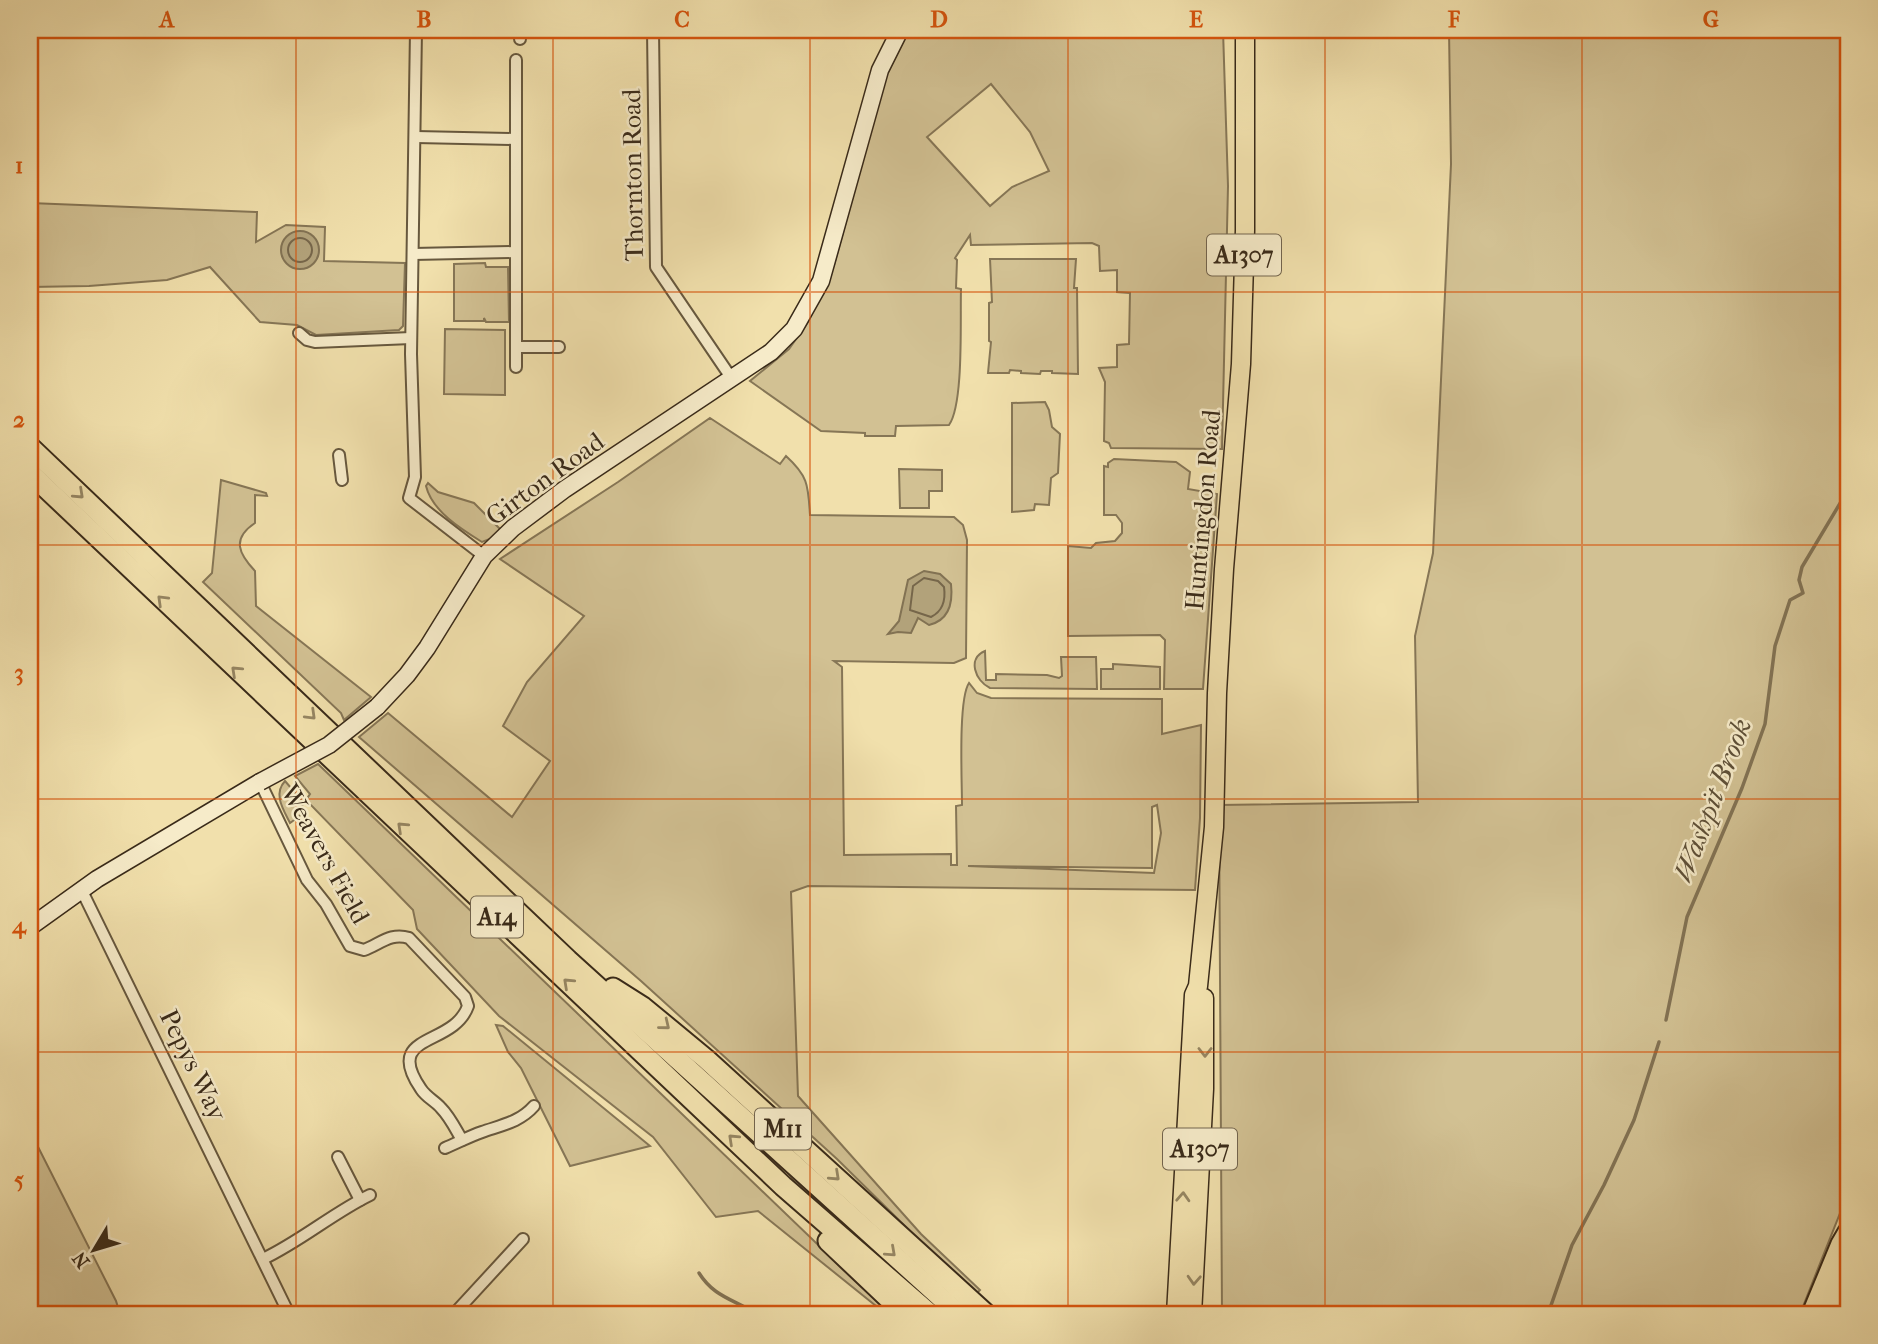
<svg xmlns="http://www.w3.org/2000/svg" width="1878" height="1344" font-family="'IM FELL French Canon',serif">
	<style>
		.green { fill: #d2c193; stroke: #867656; stroke-width: 2; fill-rule: evenodd }
		.water { fill: #b2a27a; stroke: #827253; stroke-width: 2 }
		.lines { fill: none; stroke-linecap: round; stroke-linejoin: round }
		.shore { stroke: #76664a; stroke-width: 2 }
		.stream { stroke: #827253; stroke-width: 3.5 }
		.street-casing { stroke: #67583e; stroke-width: 14 }
		.secondary-casing { stroke: #392a19; stroke-width: 19 }
		.primary-casing { stroke: #392a19; stroke-width: 21 }
		.highway-casing { stroke: #392a19; stroke-width: 23 }
		.street { stroke: #f6ebc9; stroke-width: 10 }
		.secondary { stroke: #f6ebc9; stroke-width: 16 }
		.primary { stroke: #f1e0ac; stroke-width: 18 }
		.highway { stroke: #f1e0ac; stroke-width: 19 }
		.secondary-bridge-casing { stroke: #392a19; stroke-width: 19; stroke-linecap: butt }
		.secondary-bridge { stroke: #f6ebc9; stroke-width: 16 }
		.oneway { stroke: #958562 }
		.grid { fill: none; stroke: #d6540d; stroke-width: 2; stroke-opacity: 0.55 }
		.labels { text-anchor: middle; dominant-baseline: central; stroke-width: 5; stroke-linejoin: round; paint-order: stroke }
		.shield { fill: #f6ebc9; stroke: #72644e; stroke-width: 2 }
		.shield-label { font-size: 24px; font-weight: bold; fill: #392a19 }
		.street-label { font-size: 26px; fill: #392a19; stroke: #f6ebc9 }
		.water-label { font-size: 28px; font-style: italic; fill: #5d4e36; stroke: #f6ebc9 }
		.neatline { fill: none; stroke: #d6540d; stroke-width: 2.5 }
		.grid-label { font-size: 23px; text-anchor: middle; font-weight: bold; fill: #d6540d }
	</style>
	<rect width="100%" height="100%" fill="#f1e0ac"/>
	<filter id="stains"><feTurbulence type="fractalNoise" baseFrequency=".00286" numOctaves="4"/><feColorMatrix values="0 0 0 0 .2 0 0 0 0 .09 0 0 0 0 .02 0 0 0 .5 -.17"/></filter>
	<radialGradient id="worn" r=".72"><stop offset=".6" stop-color="#630" stop-opacity="0"/><stop offset="1" stop-color="#630" stop-opacity=".3"/></radialGradient>
	<g class="green">
		<path d="M909,30h314l5,156 -6,263 -111,-1 -2,-5 -5,-2 1,-59 -6,-14 18,-1v-22l12,-1 1,-51 -13,-1v-22l-17,1 -1,-25 -7,-3 -121,2 -1,-10 -15,23 2,2 -1,28 5,1c-1,29 3,115 -12,136l-53,1 -1,10h-30v-3l-44,-2 -71,-50 39,-32 19,-27 26,-57 52,-189zM991,84l39,48 19,39 -37,16 -22,19 -63,-69z"/>
		<path d="M1449,30h399v1163l-48,121h-578l-3,-509 199,-3 -3,-166 18,-83 18,-389z"/>
		<path d="M30,203l227,9 -1,30 30,-17 39,2 -1,34 81,2 -2,63 -4,4 -83,5 -19,-10 -37,-3 -50,-55 -43,13 -78,6 -59,1z"/>
		<path d="M990,259h86l-2,29h3l1,86 -26,-1v-2h-11l-1,3 -19,-1v-2l-11,-1 -1,3h-21l3,-31 -2,-1v-38l3,-1z"/>
		<path d="M485,263l1,4h22l1,55h-23l-2,-4v3h-30v-57z"/>
		<path d="M445,329l60,1v65l-61,-1z"/>
		<path d="M1045,402l4,8 3,17 8,7 -2,39 -7,5 -2,27 -14,-1 -1,6 -22,2v-109z"/>
		<path d="M710,418l70,46 6,-8c23,21 22,30 24,59l144,2 9,8 4,15 -1,118 -12,5 -120,-2 8,6 2,188 107,-1v11h6l-1,-59 6,-1c0,-23 -4,-106 7,-122l8,10 14,5 171,1v35l39,-9 -1,93 -5,72 -387,-4 -17,6 7,204 123,138 59,56 -5,5 -138,-136 -196,-178 -282,-244 29,-24 124,104 38,-56 -47,-35 24,-44 57,-66 -84,-57 118,-77zM1157,805l4,28 -7,40 -186,-7 184,2v-61z"/>
		<path d="M1114,459l62,3 14,10 -2,17 29,5 -14,195h-39l1,-49 -5,-5 -92,1v-90l23,2 5,-5 19,-2 7,-8v-10l-6,-8h-12v-49l4,1v-4z"/>
		<path d="M899,469l43,1v21h-13v17h-29z"/>
		<path d="M221,480l45,13 1,3 -12,-1v28c-24,16 -16,31 0,48l1,35 115,91 -27,23 -3,-7 -138,-131 9,-9z"/>
		<path d="M428,483l10,9 36,11 26,26 -5,8 -13,5c-21,-13 -50,-31 -56,-56z"/>
		<path d="M985,651l1,29h10v-6l51,1 12,3 3,-2 -1,-19h35l1,32 -107,-1c-15,-7 -23,-30 -5,-37z"/>
		<path d="M1113,664l47,3v22h-59v-20h12z"/>
		<path d="M318,764l572,550h-4l-128,-103 -42,6 -63,-80 -154,-121 -82,-87 -4,-19 -107,-110 4,-6 -15,-18z"/>
		<path d="M285,781l19,22 -3,4 4,5 -15,11c-7,-14 -17,-29 -5,-42z"/>
		<path d="M496,1025l7,1 147,120 -80,20 -49,-98 -13,-16z"/>
		<path d="M30,1131l86,170 4,13h-90z"/>
	</g>
	<g class="water">
		<circle cx="300" cy="250" r="19"/>
		<path d="M924,571l16,3 11,10c2,18 -1,36 -22,41l-11,-7 -7,15 -13,-1 -10,2 11,-13 9,-41z"/>
	</g>
	<g class="lines">
		<g class="shore">
			<circle cx="300" cy="250" r="12"/>
			<path d="M924,578l14,3 6,6c2,14 -1,24 -13,30l-21,-7 3,-24z"/>
		</g>
		<g class="stream">
			<path d="M1666,1020l21,-103 55,-129 23,-64 10,-78 15,-46 13,-7 -4,-13 3,-13 46,-77"/>
			<path d="M699,1273c15,24 34,26 58,41"/>
			<path d="M1548,1314l24,-69 32,-60 30,-65 25,-78"/>
		</g>
		<defs>
			<g id="street">
				<path d="M416,30l-5,324 4,123 -6,21 75,58"/>
				<path d="M520,30v9"/>
				<path d="M653,30l3,237 76,112"/>
				<path d="M416,137l100,2"/>
				<path d="M413,254l103,-2"/>
				<path d="M299,333l8,7 8,2 96,-4"/>
				<path d="M516,347h43"/>
				<path d="M516,367v-307"/>
				<path d="M339,455l3,25"/>
				<path d="M260,782l47,98 19,24 24,42 14,4c16,-6 27,-18 45,-12l56,59 3,9c-15,42 -86,26 -47,83 5,8 14,12 20,19 9,9 15,22 21,32"/>
				<path d="M82,891l207,423"/>
				<path d="M445,1148c12,-5 25,-12 37,-16 20,-7 38,-10 52,-26"/>
				<path d="M338,1157l22,43"/>
				<path d="M263,1259c38,-18 70,-46 107,-64"/>
				<path d="M411,1314h15"/>
				<path d="M454,1314l69,-75"/>
			</g>
			<g id="secondary">
				<path d="M377,707l30,-32 20,-27 57,-92 29,-28 52,-39 206,-137 23,-23 27,-48 59,-211 20,-40"/>
				<path d="M30,927l67,-48 163,-97"/>
			</g>
			<g id="primary">
				<path d="M1176,1314l18,-319 4,-9 16,-159 3,-134 7,-124 17,-205 4,-134v-200"/>
				<path d="M1192,1314l12,-225v-91"/>
			</g>
			<g id="highway">
				<path d="M30,447l538,513 391,354"/>
				<path d="M30,473l753,713 147,128"/>
				<path d="M613,988l30,19 63,52 280,255"/>
				<path d="M828,1241l77,73"/>
				<path d="M1812,1314l29,-70 7,-12"/>
				<path d="M1829,1314l18,-55"/>
			</g>
		</defs>
		<use href="#street" class="street-casing"/>
		<use href="#secondary" class="secondary-casing"/>
		<use href="#primary" class="primary-casing"/>
		<use href="#highway" class="highway-casing"/>
		<use href="#street" class="street"/>
		<use href="#secondary" class="secondary"/>
		<use href="#primary" class="primary"/>
		<use href="#highway" class="highway"/>
		<defs>
			<path id="secondary-bridge" d="M260,782l69,-37 48,-38"/>
		</defs>
		<use href="#secondary-bridge" class="secondary-bridge-casing"/>
		<use href="#secondary-bridge" class="secondary-bridge"/>
	</g>
	<defs><path id="oneway-chevron" d="M-2-3.5L2.5 0L-2 3.5" fill="none" stroke-width="1.6" stroke-linecap="round" stroke-linejoin="round" transform="scale(1.75)"/></defs>
	<g class="oneway">
		<use href="#oneway-chevron" transform="translate(79 494) rotate(43)"/>
		<use href="#oneway-chevron" transform="translate(162 600) rotate(-136)"/>
		<use href="#oneway-chevron" transform="translate(236 671) rotate(-137)"/>
		<use href="#oneway-chevron" transform="translate(311 715) rotate(44)"/>
		<use href="#oneway-chevron" transform="translate(402 827) rotate(-137)"/>
		<use href="#oneway-chevron" transform="translate(568 983) rotate(-137)"/>
		<use href="#oneway-chevron" transform="translate(665 1025) rotate(39)"/>
		<use href="#oneway-chevron" transform="translate(1205 1052) rotate(90)"/>
		<use href="#oneway-chevron" transform="translate(733 1139) rotate(-137)"/>
		<use href="#oneway-chevron" transform="translate(835 1176) rotate(43)"/>
		<use href="#oneway-chevron" transform="translate(1183 1197) rotate(-87)"/>
		<use href="#oneway-chevron" transform="translate(891 1252) rotate(42)"/>
		<use href="#oneway-chevron" transform="translate(1194 1280) rotate(93)"/>
	</g>
	<path class="grid" d="M296,30v1284M553,30v1284M810,30v1284M1068,30v1284M1325,30v1284M1582,30v1284M30,292h1818M30,545h1818M30,799h1818M30,1052h1818"/>
	<g class="labels">
		<g class="shield">
			<rect x="1207" y="234.5" width="74" height="41" rx="5"/>
			<rect x="471" y="896.5" width="52" height="41" rx="5"/>
			<rect x="755" y="1108.5" width="56" height="41" rx="5"/>
			<rect x="1163" y="1128.5" width="74" height="41" rx="5"/>
		</g>
		<g class="shield-label">
			<text x="1244" y="255">A1307</text>
			<text x="497" y="917">A14</text>
			<text x="783" y="1129">M11</text>
			<text x="1200" y="1149">A1307</text>
		</g>
		<g class="street-label">
			<text transform="translate(633 175) rotate(-91)">Thornton Road</text>
			<text transform="translate(545 479) rotate(-36)">Girton Road</text>
			<text transform="translate(1203 510) rotate(-85)">Huntingdon Road</text>
			<text transform="translate(325 854) rotate(61)">Weavers Field</text>
			<text transform="translate(193 1065) rotate(64)">Pepys Way</text>
		</g>
		<g class="water-label">
			<text transform="translate(1712 800) rotate(-69)">Washpit Brook</text>
		</g>
	</g>
	<rect width="1878" height="1344" fill="none" stroke="#f1e0ac" stroke-width="77"/>
	<g transform="translate(94 1250) rotate(232)" stroke="#f6ebc9" stroke-width="5" paint-order="stroke">
	<path d="M0-5L12 26L0 18L-12 26Z" fill="#392a19"/>
	<text y="-10" font-size="19" font-weight="bold" text-anchor="middle" fill="#392a19">N</text>
	</g>
	<rect x="38" y="38" width="1802" height="1268" class="neatline"/>
	<g class="grid-label">
		<text x="167" y="27">A</text>
		<text x="424" y="27">B</text>
		<text x="682" y="27">C</text>
		<text x="939" y="27">D</text>
		<text x="1196" y="27">E</text>
		<text x="1454" y="27">F</text>
		<text x="1711" y="27">G</text>
		<text x="19" y="173">1</text>
		<text x="19" y="427">2</text>
		<text x="19" y="680">3</text>
		<text x="19" y="933">4</text>
		<text x="19" y="1187">5</text>
	</g>
	<rect width="100%" height="100%" filter="url(#stains)"/>
	<rect width="100%" height="100%" fill="url(#worn)"/>
</svg>
